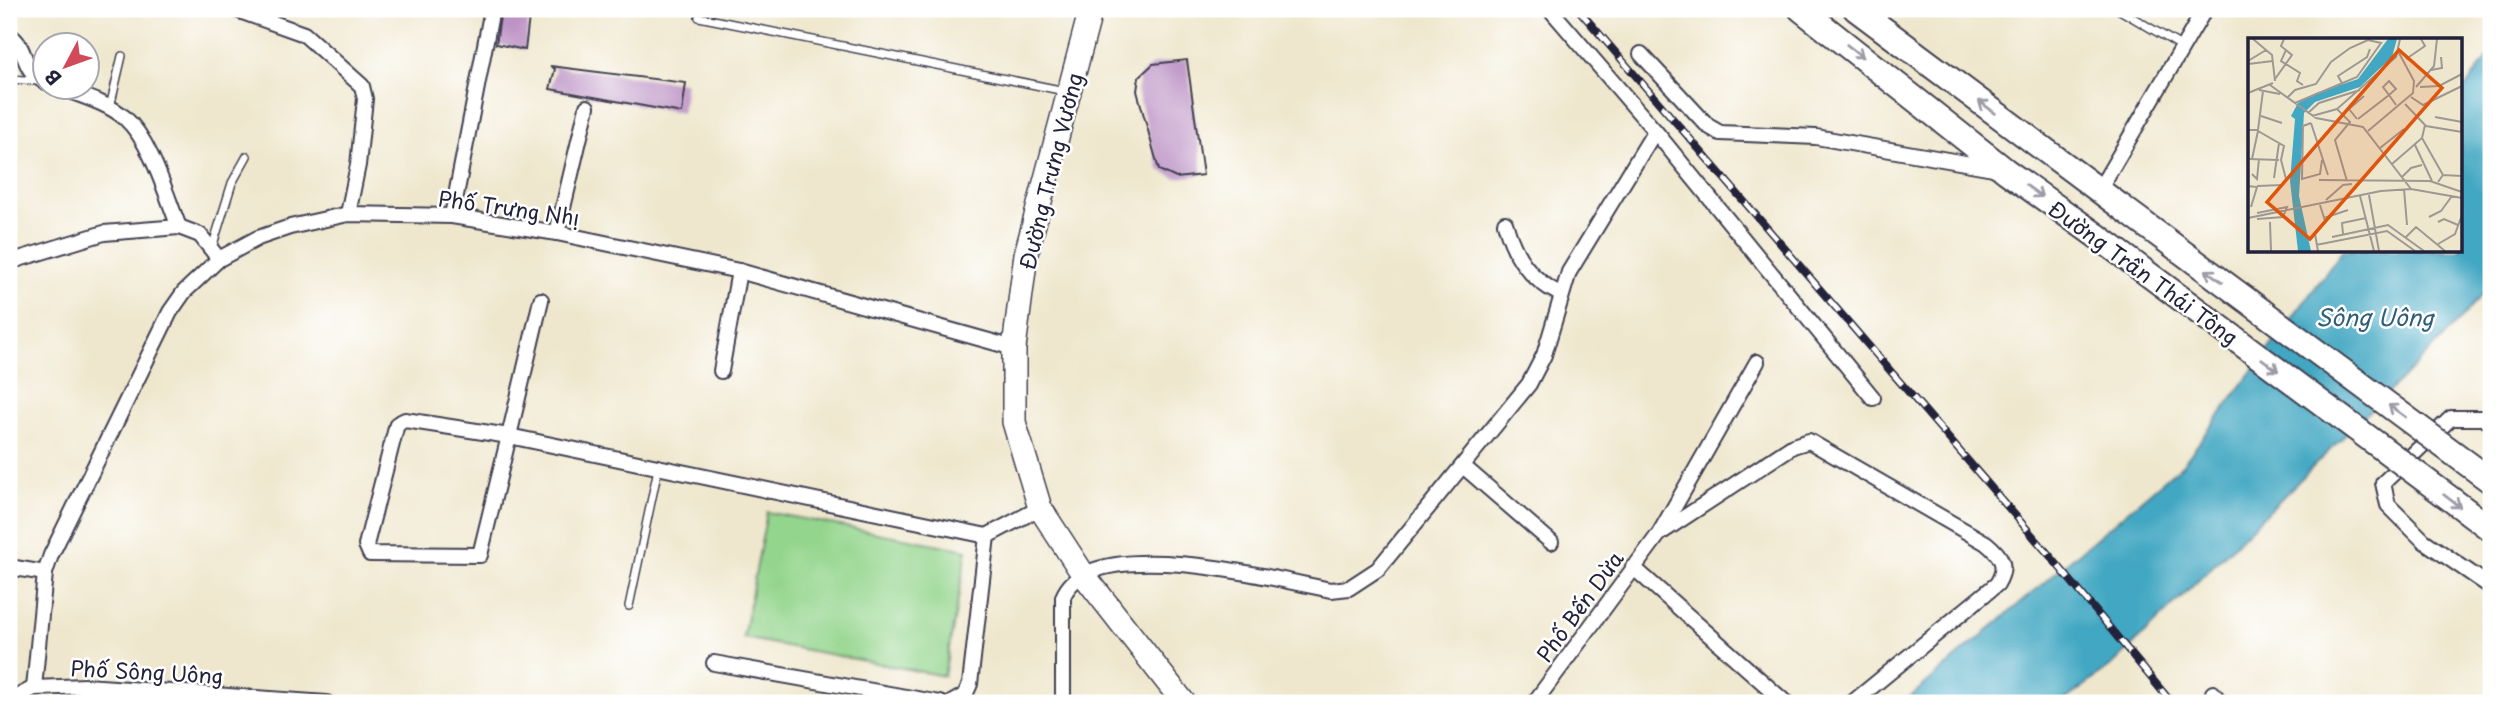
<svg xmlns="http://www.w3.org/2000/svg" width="2500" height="712" font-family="'Playpen Sans',sans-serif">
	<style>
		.green { fill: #94d58d; stroke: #5b7c64; stroke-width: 2 }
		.water { fill: #42a7c2; stroke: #32647e; stroke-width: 2 }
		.building { fill: #be94c6 }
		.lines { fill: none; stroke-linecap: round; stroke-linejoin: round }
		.service-casing { stroke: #414051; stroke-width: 10 }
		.minor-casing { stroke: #414051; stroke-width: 18 }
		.primary-casing { stroke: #414051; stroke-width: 26 }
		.trunk-casing { stroke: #414051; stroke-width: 28 }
		.service { stroke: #fff; stroke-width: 7 }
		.minor { stroke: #fff; stroke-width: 14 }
		.primary { stroke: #fff; stroke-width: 23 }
		.trunk { stroke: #fff; stroke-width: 24 }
		.rail-casing { stroke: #22223b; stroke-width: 8 }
		.rail { stroke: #fff; stroke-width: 5; stroke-dasharray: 16; stroke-linecap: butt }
		.trunk-bridge-casing { stroke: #414051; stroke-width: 28; stroke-linecap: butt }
		.trunk-bridge { stroke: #fff; stroke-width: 24 }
		.oneway { stroke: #9c9ca7 }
		.labels { text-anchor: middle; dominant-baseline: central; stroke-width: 5; stroke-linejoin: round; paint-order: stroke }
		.street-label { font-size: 21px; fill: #22223b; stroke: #fff }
		.water-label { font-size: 23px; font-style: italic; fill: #305e78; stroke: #fff }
		.inset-road { fill: none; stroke: #9d9893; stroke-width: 2 }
		.view { fill: #de560e; fill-opacity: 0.15; stroke: #de560e; stroke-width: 3.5 }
		.inset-edge { fill: none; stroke: #22223b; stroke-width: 3.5 }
	</style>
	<rect width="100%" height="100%" fill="#fff"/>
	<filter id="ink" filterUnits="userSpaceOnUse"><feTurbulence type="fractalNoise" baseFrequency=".0143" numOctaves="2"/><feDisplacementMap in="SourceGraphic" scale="14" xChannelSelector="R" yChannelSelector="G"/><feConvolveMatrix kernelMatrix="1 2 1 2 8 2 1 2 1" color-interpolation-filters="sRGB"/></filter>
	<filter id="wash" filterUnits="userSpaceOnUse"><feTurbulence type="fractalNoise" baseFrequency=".00686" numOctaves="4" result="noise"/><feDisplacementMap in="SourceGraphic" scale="28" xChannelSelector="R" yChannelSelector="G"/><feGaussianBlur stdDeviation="1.57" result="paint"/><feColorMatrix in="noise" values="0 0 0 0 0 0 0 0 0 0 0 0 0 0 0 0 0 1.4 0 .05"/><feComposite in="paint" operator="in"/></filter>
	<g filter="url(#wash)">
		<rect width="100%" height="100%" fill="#efe7cd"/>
		<path class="green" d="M767,512l200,38 -23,126 -201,-38z"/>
		<path class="water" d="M2491,52v233l-50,55 -327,324 -53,39h-158l280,-239 160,-214h117v-155z"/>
		<g id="blocks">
			<g class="building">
				<path d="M501,9h29l-5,41 -29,-6z"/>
				<path d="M1187,60l16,115 -27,3 -17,-8 -22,-79 2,-14 14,-13z"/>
				<path d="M550,66l136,17 -4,30 -132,-24 5,-20z"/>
			</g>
		</g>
	</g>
	<g filter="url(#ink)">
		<use href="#blocks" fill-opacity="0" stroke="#414051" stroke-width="2"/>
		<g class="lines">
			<defs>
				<g id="service">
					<path d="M2118,9l63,37"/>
					<path d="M699,17l366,74"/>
					<path d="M9,79l30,2"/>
					<path d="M110,107l12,-51"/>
					<path d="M212,248l20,-65 15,-27"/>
					<path d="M629,606l29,-137"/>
				</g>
				<g id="minor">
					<path d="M234,9l70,25 58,52 3,13 -7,66 -10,49"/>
					<path d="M1550,9l105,122 218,267"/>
					<path d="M9,35c20,12 10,35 37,47"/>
					<path d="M1641,54l67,72 12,7 96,4 183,32"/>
					<path d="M61,88c21,8 47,15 64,30 26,23 41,77 54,109"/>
					<path d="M2099,190l106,-181"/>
					<path d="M452,216l40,-207"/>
					<path d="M1505,223c9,32 24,56 55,71"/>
					<path d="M557,233l30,-126"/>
					<path d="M9,262l95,-29 75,-6 21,8 19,24"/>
					<path d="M541,300l-32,136 -104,-16 -8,4 -31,121 4,9 110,1 29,-119 478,100"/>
					<path d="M721,371l18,-100"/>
					<path d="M2491,423l-9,-5h-31l-68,65 5,22 36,36 67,46"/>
					<path d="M1463,466l88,76"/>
					<path d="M1659,534l134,-88 16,-5 177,102c16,13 22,23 11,41l-145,119"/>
					<path d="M9,567l36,6"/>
					<path d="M1633,567l153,136"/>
					<path d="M714,663l226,40"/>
					<path d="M34,688l11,-115 6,-18 119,-243 14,-20 35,-33 39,-21 32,-11 58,-13 104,2 105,17 182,38 275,77"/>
					<path d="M2213,693l8,10"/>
					<path d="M9,701l25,-13 52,-2 241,17"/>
					<path d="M951,703l14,-8 5,-11 17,-148 53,-28"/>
					<path d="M1063,703v-106c26,-67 214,-17 268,-7l18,-2 29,-19 151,-185 15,-29 25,-83 86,-141"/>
					<path d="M1534,703l125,-169 98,-172"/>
				</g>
				<path id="primary" d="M1091,9l-65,245 -12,94v74l26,86 43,66 101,129"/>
				<g id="trunk">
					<path d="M1801,9l205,162 91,65"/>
					<path d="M1856,9l264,197"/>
				</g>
			</defs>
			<use href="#service" class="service-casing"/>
			<use href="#minor" class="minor-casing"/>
			<use href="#primary" class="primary-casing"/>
			<use href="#trunk" class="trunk-casing"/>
			<use href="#service" class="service"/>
			<use href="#minor" class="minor"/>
			<use href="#primary" class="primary"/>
			<use href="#trunk" class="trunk"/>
			<defs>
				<path id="rail" d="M1578,9l473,548 121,146"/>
			</defs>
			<use href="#rail" class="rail-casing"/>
			<use href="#rail" class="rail"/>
			<defs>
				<g id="trunk-bridge">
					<path d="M2120,206l371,275"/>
					<path d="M2097,236l394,293"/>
				</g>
			</defs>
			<use href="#trunk-bridge" class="trunk-bridge-casing"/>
			<use href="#trunk-bridge" class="trunk-bridge"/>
		</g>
		<defs><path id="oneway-shaft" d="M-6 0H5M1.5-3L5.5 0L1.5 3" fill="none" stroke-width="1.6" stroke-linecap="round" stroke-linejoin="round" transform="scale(1.75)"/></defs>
		<g class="oneway">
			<use href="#oneway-shaft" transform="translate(1855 51) rotate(38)"/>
			<use href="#oneway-shaft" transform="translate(1987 107) rotate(-143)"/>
			<use href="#oneway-shaft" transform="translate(2034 191) rotate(36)"/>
			<use href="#oneway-shaft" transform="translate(2214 276) rotate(-144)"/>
			<use href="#oneway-shaft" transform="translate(2270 365) rotate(37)"/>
			<use href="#oneway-shaft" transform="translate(2397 411) rotate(-144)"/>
			<use href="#oneway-shaft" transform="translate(2452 501) rotate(37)"/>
		</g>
	</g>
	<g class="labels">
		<g class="street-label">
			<text transform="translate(1050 171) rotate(-76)">Đường Trưng Vương</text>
			<text transform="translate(509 207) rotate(8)">Phố Trưng Nhị</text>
			<text transform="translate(2144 272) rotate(36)">Đường Trần Thái Tông</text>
			<text transform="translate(1579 606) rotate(-54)">Phố Bến Dừa</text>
			<text transform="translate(147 671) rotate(3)">Phố Sông Uông</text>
		</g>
		<g class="water-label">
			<text x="2375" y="316">Sông Uông</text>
		</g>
	</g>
	<g transform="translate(2248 38)">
		<rect width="214" height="214" fill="#efe7cd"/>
		<path d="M140,1h9l-5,18 -32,30 -45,15 -11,11 -5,83 12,55h-13l-8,-70 5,-62 -4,-3 7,-13 18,-10 42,-14z" fill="#42a7c2"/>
		<path class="inset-road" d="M5,1l19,16 3,26M38,12l-5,11 19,12 -3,8 6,4M158,21l19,-13 -4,-7M0,23l18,-11M0,26l25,-3M183,32l11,-2 -1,-11M27,41l17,-24 -11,-9 3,-7M22,47l46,33 47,9 48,62M95,47l-5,-9 29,-19 3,-8M168,49l18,-21 3,-27M172,49l19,-1 23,-12M11,52l21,4M0,55l25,-10M163,59l12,8 39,-19M39,60l8,-8 21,-6 15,-22 19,-14 18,-8 13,3 -24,34 -62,26M157,66l21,22 36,6M60,75l11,-10 41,-13M13,78l21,7M64,78l25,-7M187,79l27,5M109,81l-8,-10 15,-13M110,81l31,-24 -6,-8 6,-6 7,8 -7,6 7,10M63,85l-8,3 -1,53 18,-5 2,-14M63,85l17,52M0,92h10l5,-39M10,93l26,15 -3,14 5,19M120,93l45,-38 1,-12 -15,-28M174,100l21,37M167,107l17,36M132,110l24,-19M0,121l31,1M4,121l6,-28M144,126l30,-26 3,-13M4,136l5,5 2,-20M154,139l9,-9 11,-3M26,140l5,-35M71,142l111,1 32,11M99,143l-12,-41 15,-18 -13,-13 59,-52 4,-18M190,144l5,-7 19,1M0,148l9,1 -6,20M9,148l26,-1M156,151l3,36M121,157l10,56M112,158l14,55M78,162l17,-15 9,-1M9,175l30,-6 -4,10 -26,2M181,179l12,-6 11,-15M0,180l133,-27 30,-2 51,9M76,180l24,-8M22,184l1,29M190,184l6,-3 14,6M95,196l-1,-11 24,-5M84,199l56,-12 36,26M158,199l10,-10 29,24M190,206l17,-10 7,-19M68,207l71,-14 28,20M70,213l-3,-17 10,-13 -5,-16"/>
		<path class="view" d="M151,12l43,38 -132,151 -43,-37z"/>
		<rect width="214" height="214" class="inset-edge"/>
	</g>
	<rect width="2500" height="712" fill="none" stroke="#fff" stroke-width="35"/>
	<g transform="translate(66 66) rotate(229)"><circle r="33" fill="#ffffff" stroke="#a7a7b1" stroke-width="2"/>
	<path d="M0-5L12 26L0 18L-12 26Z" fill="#d1495b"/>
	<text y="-10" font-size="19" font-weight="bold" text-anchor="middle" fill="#22223b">B</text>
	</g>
</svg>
